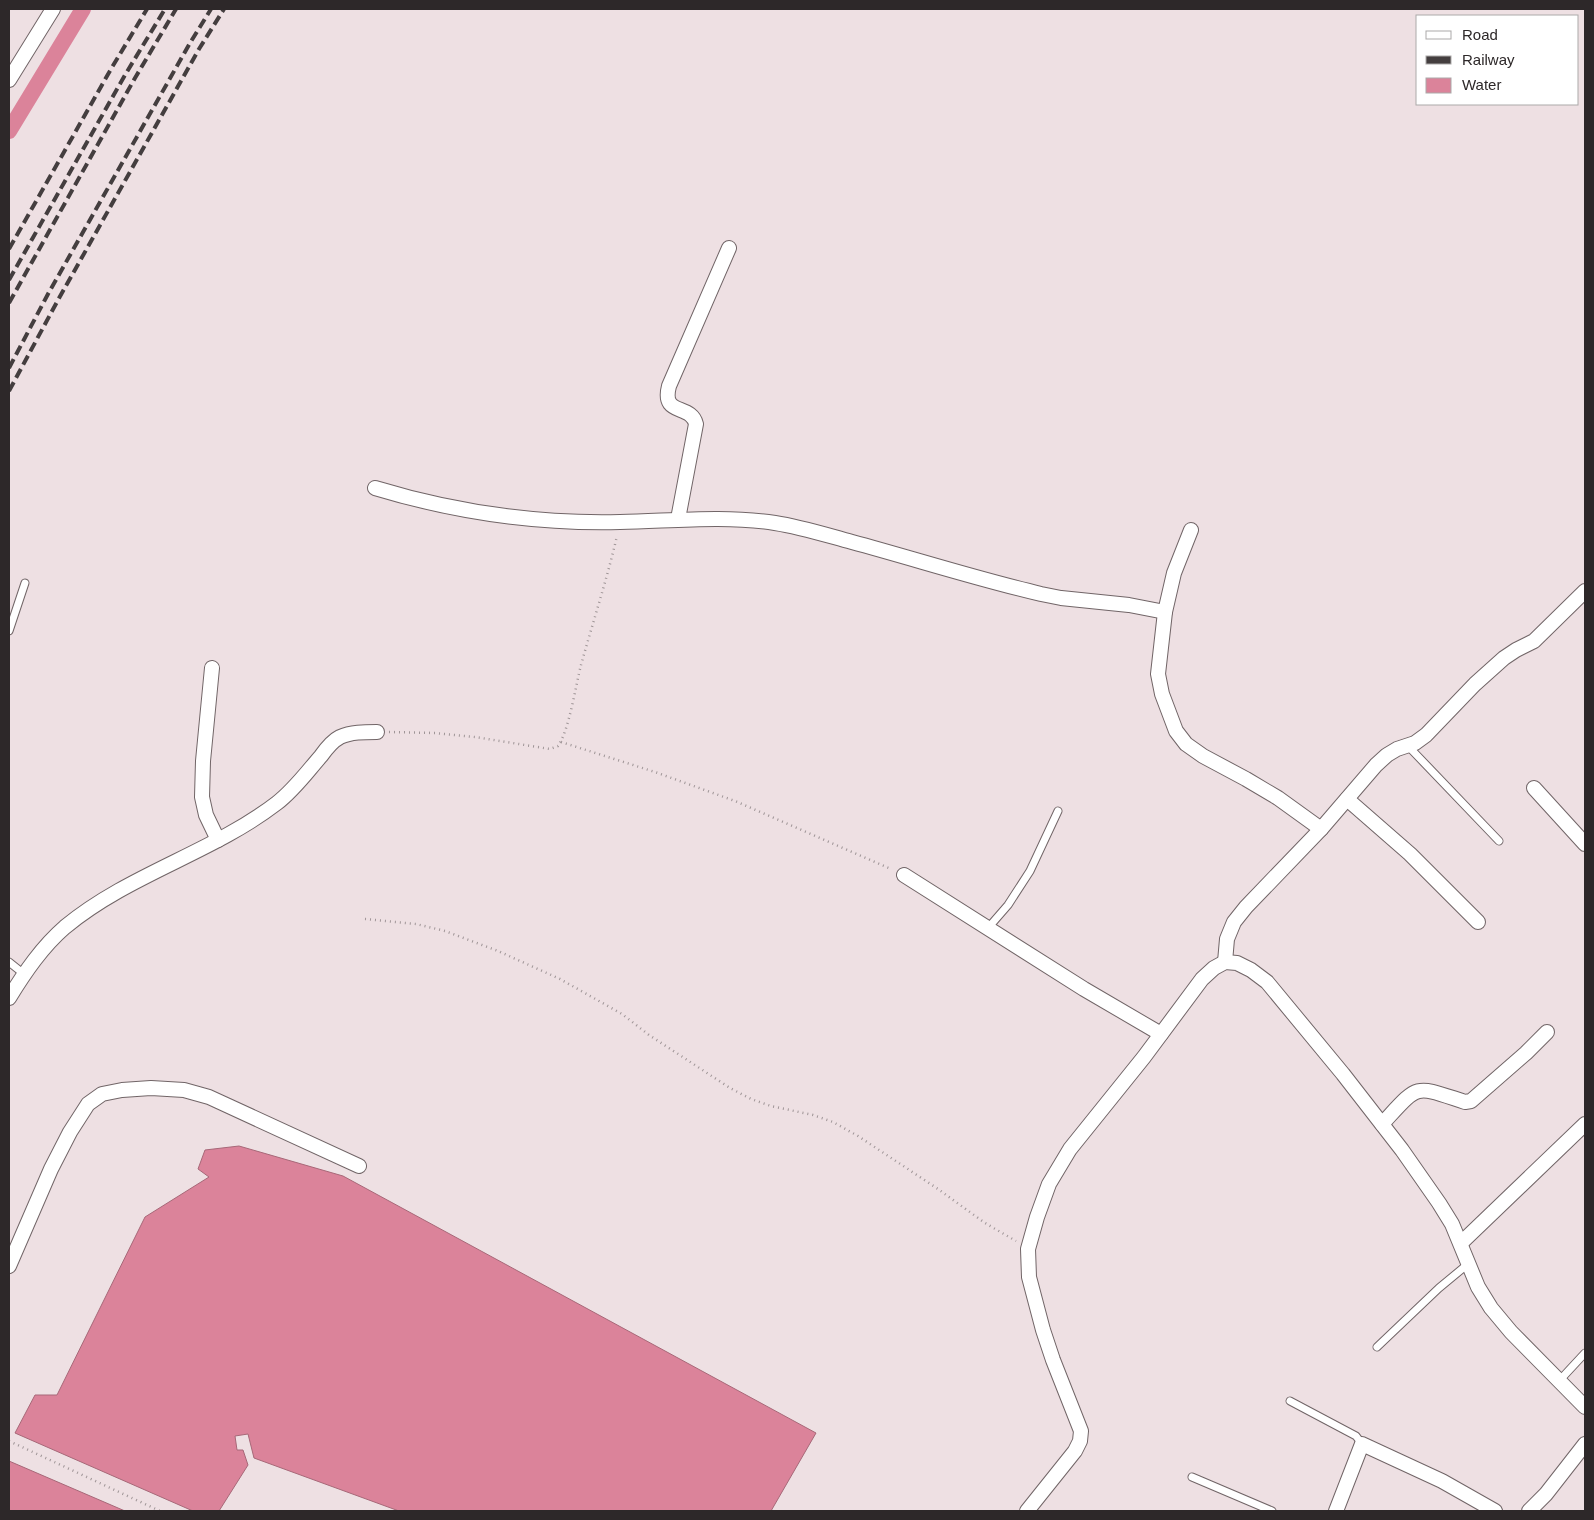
<svg xmlns="http://www.w3.org/2000/svg" width="1594" height="1520" font-family="Arial,sans-serif">
	<style>
		.water { fill: #db839a; stroke: #a76878 }
		.lines { fill: none; stroke-linecap: round; stroke-linejoin: round }
		.canal { stroke: #db839a; stroke-width: 16 }
		.service-casing { stroke: #716567; stroke-width: 9 }
		.minor-casing { stroke: #716567; stroke-width: 16 }
		.path { stroke: #9f9597; stroke-width: 2.5; stroke-dasharray: 1 4; stroke-linecap: butt }
		.service { stroke: #fff; stroke-width: 7 }
		.minor { stroke: #fff; stroke-width: 14 }
		.rail { stroke: #443e3f; stroke-width: 4; stroke-dasharray: 10 5; stroke-linecap: butt }
	</style>
	<rect width="100%" height="100%" fill="#eee0e3"/>
	<g class="water">
		<path d="M239,1146l104,30 473,257 -45,78h-372l-145,-53 -6,-24 -13,2 2,14h6l5,15 -29,46h-26l-178,-78 20,-38h22l88,-178 64,-40 -11,-8 7,-19z"/>
		<path d="M9,1461l116,50h-116z"/>
	</g>
	<g class="lines">
		<path class="canal" d="M9,131l74,-122"/>
		<defs>
			<g id="service">
				<path d="M9,631l16,-48"/>
				<path d="M1408,746l91,95"/>
				<path d="M988,928l20,-23 22,-34 28,-60"/>
				<path d="M9,962l15,12"/>
				<path d="M1377,1347l62,-59 29,-24"/>
				<path d="M1559,1381l26,-28"/>
				<path d="M1290,1401l66,35 6,8"/>
				<path d="M1192,1477l80,34"/>
			</g>
			<g id="minor">
				<path d="M9,80l44,-71"/>
				<path d="M375,488c79,24 162,36 245,34 52,-1 103,-7 155,1 26,4 51,12 77,19 63,17 125,37 189,52l20,4 68,7 36,7"/>
				<path d="M678,519l18,-95c-5,-21 -35,-7 -27,-38l60,-138"/>
				<path d="M1191,530l-17,43 -9,39 -7,62 4,20 14,37 10,13 17,12 43,23 32,19 43,31"/>
				<path d="M212,668l-9,93 -1,36 4,18 12,25"/>
				<path d="M1534,788l51,56"/>
				<path d="M1347,799l63,55 68,68"/>
				<path d="M904,875l180,114 77,45"/>
				<path d="M1225,962l2,-23 7,-17 12,-15 75,-78 55,-64 11,-10 10,-6 18,-6 11,-8 49,-51 29,-26 12,-8 18,-9 51,-50"/>
				<path d="M9,998c16,-26 33,-51 56,-71 64,-53 147,-74 212,-124 17,-13 30,-31 44,-47 5,-7 11,-15 19,-19 11,-5 24,-5 37,-5"/>
				<path d="M1382,1124c38,-41 31,-39 83,-22l6,-1 55,-48 21,-21"/>
				<path d="M1461,1243l124,-119"/>
				<path d="M9,1266l42,-97 19,-37 18,-28 14,-10 20,-4 29,-2 33,2 25,7 150,69"/>
				<path d="M1027,1511l48,-60 5,-10 1,-10 -28,-71 -10,-30 -14,-53 -1,-28 9,-32 12,-33 21,-35 74,-92 58,-78 12,-11 11,-6 12,1 14,7 16,12 76,92 59,76 37,53 13,21 26,63 13,21 20,24 74,75"/>
				<path d="M1336,1511l26,-67 80,37 53,30"/>
				<path d="M1529,1511l17,-17 39,-50"/>
			</g>
		</defs>
		<use href="#service" class="service-casing"/>
		<use href="#minor" class="minor-casing"/>
		<g class="path">
			<path d="M389,732l46,1 40,4 75,12 8,-3c11,-15 18,-62 23,-81 12,-43 26,-86 36,-129"/>
			<path d="M561,742l94,30 80,29 156,68"/>
			<path d="M365,919l51,5 29,7 53,20 62,28 62,35 27,21 81,53 21,11 20,7 42,9 20,7 25,14 80,53 47,34 31,18"/>
			<path d="M9,1441l151,70"/>
		</g>
		<use href="#service" class="service"/>
		<use href="#minor" class="minor"/>
		<g class="rail">
			<path d="M9,249l102,-180 36,-60"/>
			<path d="M9,280l116,-205 40,-66"/>
			<path d="M9,303l126,-225 41,-69"/>
			<path d="M9,368l39,-74 142,-251 21,-34"/>
			<path d="M9,391l49,-91 141,-251 25,-40"/>
		</g>
	</g>
	<rect width="1594" height="1520" fill="none" stroke="#2d2829" stroke-width="20"/>
	<rect x="1416" y="15" width="162" height="90" fill="#ffffff" stroke="#aba9a9"/>
	<rect x="1426" y="31" width="25" height="8" fill="#ffffff" stroke="#aba9a9"/>
	<text x="1462" y="40" font-size="15" fill="#2d2829">Road</text>
	<rect x="1426" y="56" width="25" height="8" fill="#443e3f" stroke="#aba9a9"/>
	<text x="1462" y="65" font-size="15" fill="#2d2829">Railway</text>
	<rect x="1426" y="78" width="25" height="15" fill="#db839a" stroke="#aba9a9"/>
	<text x="1462" y="90" font-size="15" fill="#2d2829">Water</text>
</svg>
